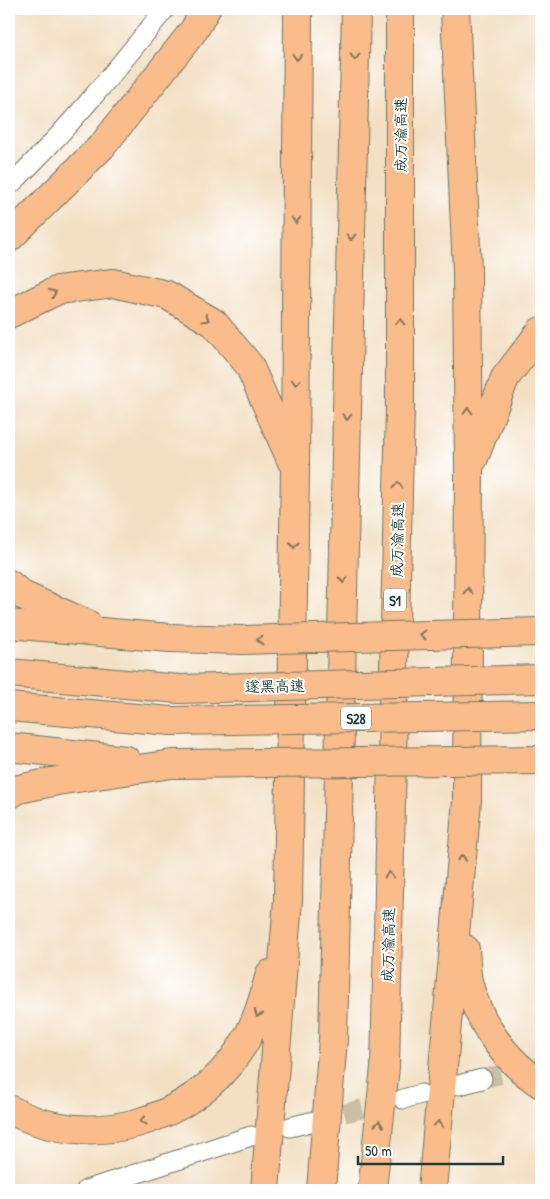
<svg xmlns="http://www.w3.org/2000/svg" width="550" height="1199" font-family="'Patrick Hand','LXGW WenKai TC',sans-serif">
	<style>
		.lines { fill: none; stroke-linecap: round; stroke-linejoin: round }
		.street-tunnel { stroke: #c9bfa7; stroke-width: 19; stroke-dasharray: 19 9; stroke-linecap: butt }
		.street-casing { stroke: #697666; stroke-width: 21 }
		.highway-casing { stroke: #697666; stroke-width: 30 }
		.street { stroke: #fff; stroke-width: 19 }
		.highway { stroke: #fabc8b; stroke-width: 28 }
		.highway-bridge-casing { stroke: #697666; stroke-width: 30; stroke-linecap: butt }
		.highway-bridge { stroke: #fabc8b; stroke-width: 28 }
		.oneway { stroke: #82765b }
		.labels { text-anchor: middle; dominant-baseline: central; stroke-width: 4; stroke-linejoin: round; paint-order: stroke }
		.shield { fill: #fff; stroke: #627771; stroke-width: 1 }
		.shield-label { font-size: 14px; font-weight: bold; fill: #1f3d34 }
		.street-label { font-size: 15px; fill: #1f3d34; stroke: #fff }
	</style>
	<rect width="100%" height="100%" fill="#fff"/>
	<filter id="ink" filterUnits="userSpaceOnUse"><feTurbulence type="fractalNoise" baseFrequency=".02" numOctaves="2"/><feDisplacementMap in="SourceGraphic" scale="10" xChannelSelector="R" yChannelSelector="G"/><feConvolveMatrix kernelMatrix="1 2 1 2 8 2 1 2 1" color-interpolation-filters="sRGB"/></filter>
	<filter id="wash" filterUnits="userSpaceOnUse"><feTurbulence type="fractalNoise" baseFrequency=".0096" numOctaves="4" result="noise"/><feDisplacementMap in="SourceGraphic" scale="20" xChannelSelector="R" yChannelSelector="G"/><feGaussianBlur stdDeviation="1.12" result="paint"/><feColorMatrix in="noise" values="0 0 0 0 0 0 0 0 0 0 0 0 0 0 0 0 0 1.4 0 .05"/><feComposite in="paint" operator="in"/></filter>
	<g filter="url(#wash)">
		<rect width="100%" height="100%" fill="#f3e0c4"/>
	</g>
	<g filter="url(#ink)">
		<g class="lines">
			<g class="street-tunnel">
				<path d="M482,1079l59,-14"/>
				<path d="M317,1120l73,-18"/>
			</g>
			<defs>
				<g id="street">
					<path d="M9,186c57,-54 107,-116 156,-177"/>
					<path d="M459,1085l23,-6"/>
					<path d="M403,1099l18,-5"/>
					<path d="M290,1127l24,-6"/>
					<path d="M86,1190l165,-54"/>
				</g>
				<g id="highway">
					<path d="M9,238l93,-92 92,-116 12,-21"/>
					<path d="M9,314l49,-24 55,-7 54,12 47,28 35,42 43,97"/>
					<path d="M474,458l31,-80 36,-47"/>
					<path d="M9,584l13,11 65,29"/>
					<path d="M9,624l161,14"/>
					<path d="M9,673l170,16"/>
					<path d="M9,707l162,14"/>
					<path d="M9,747l117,13"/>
					<path d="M9,795l10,-6 38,-8 115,-17"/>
					<path d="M465,949c1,11 1,22 3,32 10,41 37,80 73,103"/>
					<path d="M9,1109c78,44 184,14 232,-61 15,-23 22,-48 29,-74"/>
					<path d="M265,1190l23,-290 7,-430 3,-461"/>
					<path d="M321,1190l12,-151 23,-1030"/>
					<path d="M372,1190l13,-123 15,-662v-396"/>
					<path d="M432,1190l35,-389 2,-330 -2,-201 -12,-261"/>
				</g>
			</defs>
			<use href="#street" class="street-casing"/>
			<use href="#highway" class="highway-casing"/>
			<use href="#street" class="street"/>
			<use href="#highway" class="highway"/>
			<defs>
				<g id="highway-bridge">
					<path d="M170,638l72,2 299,-8"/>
					<path d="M179,689l362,-10"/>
					<path d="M171,721l370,-6"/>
					<path d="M172,764l369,-4"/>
				</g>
			</defs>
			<use href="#highway-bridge" class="highway-bridge-casing"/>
			<use href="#highway-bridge" class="highway-bridge"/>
		</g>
		<defs><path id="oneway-chevron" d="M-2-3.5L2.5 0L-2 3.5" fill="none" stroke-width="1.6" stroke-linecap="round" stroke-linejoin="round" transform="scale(1.25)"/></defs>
		<g class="oneway">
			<use href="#oneway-chevron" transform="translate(297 57) rotate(91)"/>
			<use href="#oneway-chevron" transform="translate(355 57) rotate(91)"/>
			<use href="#oneway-chevron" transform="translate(296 220) rotate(90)"/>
			<use href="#oneway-chevron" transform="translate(351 237) rotate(91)"/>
			<use href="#oneway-chevron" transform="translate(53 293) rotate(-23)"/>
			<use href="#oneway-chevron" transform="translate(206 319) rotate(31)"/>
			<use href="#oneway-chevron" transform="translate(400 322) rotate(-90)"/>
			<use href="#oneway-chevron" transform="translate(296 382) rotate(90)"/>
			<use href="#oneway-chevron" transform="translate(468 411) rotate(-91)"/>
			<use href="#oneway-chevron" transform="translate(347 417) rotate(91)"/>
			<use href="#oneway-chevron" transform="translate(398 485) rotate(-89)"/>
			<use href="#oneway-chevron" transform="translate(294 545) rotate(91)"/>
			<use href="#oneway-chevron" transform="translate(343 580) rotate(91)"/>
			<use href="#oneway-chevron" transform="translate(468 591) rotate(-90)"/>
			<use href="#oneway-chevron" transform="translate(423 635) rotate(179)"/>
			<use href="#oneway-chevron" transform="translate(260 640) rotate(179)"/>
			<use href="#oneway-chevron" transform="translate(462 858) rotate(-85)"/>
			<use href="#oneway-chevron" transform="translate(389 875) rotate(-89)"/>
			<use href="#oneway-chevron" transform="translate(258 1014) rotate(112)"/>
			<use href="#oneway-chevron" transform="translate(143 1121) rotate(163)"/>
			<use href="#oneway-chevron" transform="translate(379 1124) rotate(-84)"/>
			<use href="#oneway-chevron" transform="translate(438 1124) rotate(-85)"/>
		</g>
	</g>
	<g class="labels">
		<g class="shield">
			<rect x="384" y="588.5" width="22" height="23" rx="4"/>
			<rect x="341" y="706.5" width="30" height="23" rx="4"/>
		</g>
		<g class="shield-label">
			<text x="395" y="600">S1</text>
			<text x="356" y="718">S28</text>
		</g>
		<g class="street-label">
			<text transform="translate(400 135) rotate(-90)">成万渝高速</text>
			<text transform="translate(397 540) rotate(-89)">成万渝高速</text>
			<text transform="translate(275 686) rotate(-1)">遂黑高速</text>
			<text transform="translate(388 945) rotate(-89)">成万渝高速</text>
		</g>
	</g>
	<rect width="550" height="1199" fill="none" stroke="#fff" stroke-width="30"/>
	<path d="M358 1156v8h145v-8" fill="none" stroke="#1f3d34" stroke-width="2.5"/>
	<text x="365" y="1156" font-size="15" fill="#1f3d34" stroke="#ffffff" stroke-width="4" paint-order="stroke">50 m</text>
</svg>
